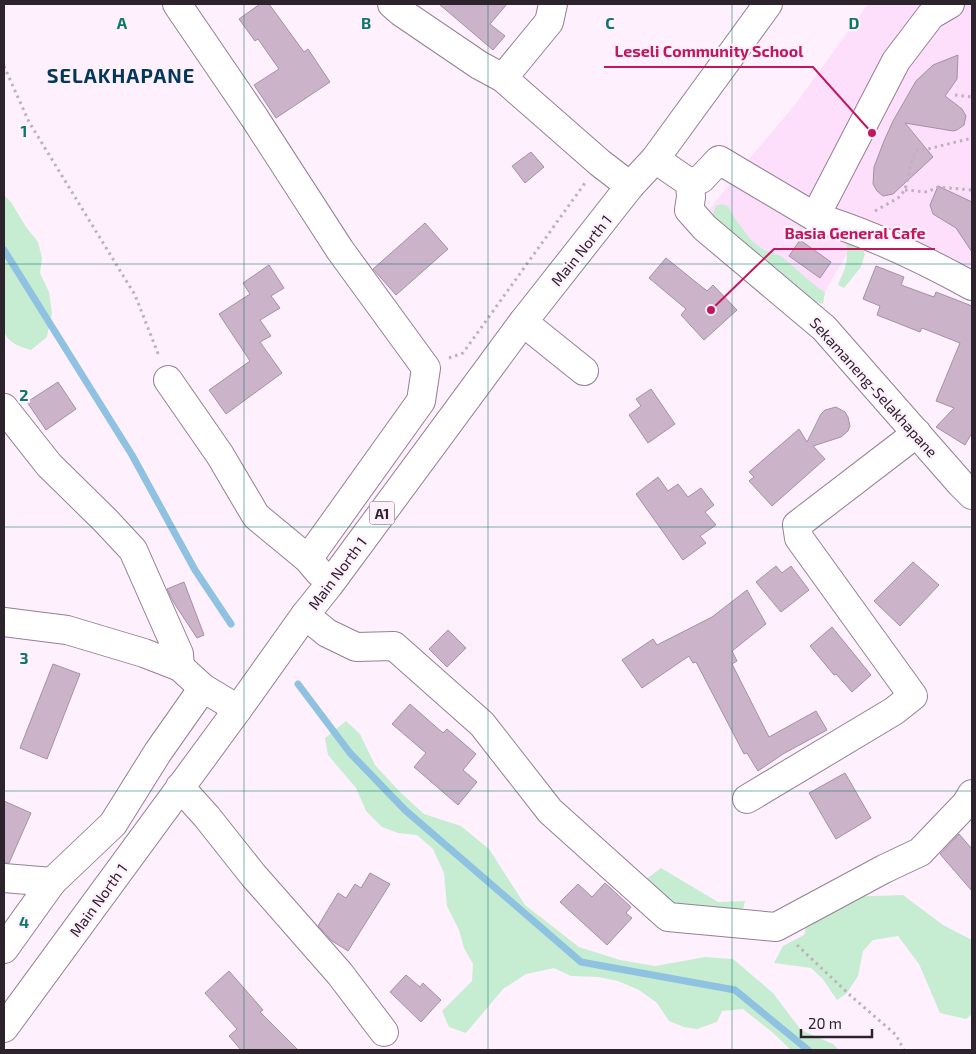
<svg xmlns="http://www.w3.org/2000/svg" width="976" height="1054" font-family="'Exo 2',sans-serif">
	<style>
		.built { fill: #fddffc }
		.green { fill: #c6edd1 }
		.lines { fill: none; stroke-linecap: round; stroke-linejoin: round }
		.stream { stroke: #8ec2e0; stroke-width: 7 }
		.building { fill: #cbb4ca; stroke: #a68fa5 }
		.minor-casing { stroke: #957f94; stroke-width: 30 }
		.major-casing { stroke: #957f94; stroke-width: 30 }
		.path { stroke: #beb1bd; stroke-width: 3; stroke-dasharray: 2.5 4; stroke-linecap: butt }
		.minor { stroke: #fff; stroke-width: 28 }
		.major { stroke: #fff; stroke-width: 28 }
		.grid { fill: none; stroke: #0f766e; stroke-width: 1; stroke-opacity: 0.55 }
		.labels { text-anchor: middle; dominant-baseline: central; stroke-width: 4.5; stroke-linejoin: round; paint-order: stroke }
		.shield { fill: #fff0fe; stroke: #6b606b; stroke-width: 1 }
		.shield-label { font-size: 14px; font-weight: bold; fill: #2c232c }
		.street-label { font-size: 15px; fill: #2c232c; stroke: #fff0fe }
		.district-label { font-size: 20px; font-weight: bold; letter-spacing: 1px; fill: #013759; stroke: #fff0fe }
		.grid-label { font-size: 16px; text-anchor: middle; font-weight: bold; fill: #0f766e; stroke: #fff0fe; stroke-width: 4.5; stroke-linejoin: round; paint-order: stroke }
		.leader { fill: none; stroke: #c2185b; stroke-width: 2 }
		.callout-dot { fill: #c2185b; stroke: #fff0fe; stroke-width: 2 }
		.callout-label { font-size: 16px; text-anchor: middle; font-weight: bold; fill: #c2185b; stroke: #fff0fe; stroke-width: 4.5; stroke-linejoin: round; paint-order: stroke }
	</style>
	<rect width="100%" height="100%" fill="#fff0fe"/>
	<path class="built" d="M868,4h104v298l-84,-45 -35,-13 -32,54 -115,-84 42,-54 46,-54z"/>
	<g class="green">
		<path d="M4,195l7,7 15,25 12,15 4,16 -2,15 9,19 3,21 -5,24 -16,13c-12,-4 -22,-6 -27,-19z"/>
		<path d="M722,204l6,2 5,10 18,24 13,10 17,6 37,32 7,4 -2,12 -16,-5 -95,-80 1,-6 3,-7z"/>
		<path d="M851,235l8,3 6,16 -4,13 -17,21 -6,-3c7,-17 11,-23 8,-42z"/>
		<path d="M346,721l14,13 15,31 25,27 24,22 37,12 28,23 36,56 54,42 41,13 35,6 50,-9 28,2 40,34 28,37 32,14 6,6h-48l-19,-18 -29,-23 -21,2 -5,11 -20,7 -13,-2 -15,-6 -12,-18 -18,-13 -21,-9 -19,-4 -28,-1 -17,-8 -28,6 -23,15 -37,44 -17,-6 -7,-16 30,-30 1,-17 -9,-16 -5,-18 -12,-24 -3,-33 -11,-24 -16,-14 -19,-2 -16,-6 -16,-16 -10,-23 -28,-33 -3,-17z"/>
		<path d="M661,868l57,34 27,-1 -3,12h-65l-32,-33z"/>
		<path d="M903,895l40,30 29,15v74l-6,5 -26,-6 -21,-49 -21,-28 -25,4 -10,11 -5,25 -11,17 -10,7 -15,-22 -11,-10 -37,-5 9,-17 21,-11 7,-24 33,-14z"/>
	</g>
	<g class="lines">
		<g class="stream">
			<path d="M4,250l128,205 63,115 36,54"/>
			<path d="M298,684l52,69 55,57 176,152 154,28 73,60"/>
		</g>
	</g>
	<g class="building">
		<path d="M260,4h9l35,48 4,-3 22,33 -54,36 -22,-33 25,-16 -21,-30 -3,2 -16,-22z"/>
		<path d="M439,4h68l-17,20 15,12 -12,14z"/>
		<path d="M958,55l-1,24 -12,17 17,13 4,7 -2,9 -7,5 -4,1 -48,-8 28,34 -40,37 -10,2 -6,-5 -4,-7 1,-17 10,-26 9,-20 23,-40 17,-16z"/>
		<path d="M531,152l13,15 -19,16 -13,-17z"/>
		<path d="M938,186l34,16v50l-16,-24 -23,-14 -3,-9z"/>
		<path d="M425,223l23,26 -52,46 -23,-26z"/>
		<path d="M800,240l31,22 -11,16 -31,-22z"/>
		<path d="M666,258l41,33 6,-6 24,25 -33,30 -23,-25 5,-6 -37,-31z"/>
		<path d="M269,265l15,23 -13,8 9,12 -20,12 11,16 -11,6 22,31 -56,41 -17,-24 41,-29 -31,-47 31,-20 -7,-11z"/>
		<path d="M876,266l28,11 -3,8 33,12 2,-5 36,14v127l-7,12 -29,-18 18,-19 -18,-7 24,-58 -38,-15 -2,4 -43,-17 3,-9 -17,-7z"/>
		<path d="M58,382l18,27 -30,21 -19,-28z"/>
		<path d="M651,389l24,35 -27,19 -19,-28 12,-9 -5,-7z"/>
		<path d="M836,407l9,5 3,5 2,9 -2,5 -7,6 -28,9 12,13 -53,47 -23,-25 5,-4 -5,-5 50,-43 8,13 14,-28 4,-4z"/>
		<path d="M658,477l10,14 10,-7 10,13 13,-9 13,17 -9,7 11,13 -16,11 6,7 -23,17 -47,-66z"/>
		<path d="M913,562l26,23 -39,41 -26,-25z"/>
		<path d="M776,566l6,7 9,-7 18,24 -28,22 -25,-30z"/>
		<path d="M184,582l20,53 -7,3 -23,-35 -7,-14z"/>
		<path d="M747,590l19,34 -34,27 5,10 -5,3 37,73 47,-26 11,19 -44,24 -25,17 -11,-18 -3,1 -48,-92 -3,1 -4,-7 -47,32 -20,-28 31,-21 4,6 55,-28z"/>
		<path d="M832,627l39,48 -19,17 -16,-18 -2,1 -24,-29z"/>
		<path d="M448,630l18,18 -19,19 -18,-18z"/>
		<path d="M53,664l27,10 -33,85 -27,-11z"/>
		<path d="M410,704l33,29 4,-4 29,25 -13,16 14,12 -19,23 -44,-38 12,-14 -34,-29z"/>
		<path d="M845,773l26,45 -35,21 -27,-46z"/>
		<path d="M4,801l27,12 -22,50h-5z"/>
		<path d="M959,834l13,15v42l-32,-37z"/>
		<path d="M370,873l20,11 -42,67 -16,-10 -14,-15 20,-33 8,5 9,-14 6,4z"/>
		<path d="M605,883l26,24 -5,6 6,5 -25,27 -47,-43 18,-18 14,13z"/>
		<path d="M229,971l34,39 -3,2 38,38h-57l-12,-14 8,-7 -32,-36z"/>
		<path d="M406,975l14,12 3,-4 18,17 -20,22 -31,-30z"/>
	</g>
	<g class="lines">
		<defs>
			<g id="minor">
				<path d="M177,4l77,113 86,133 86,118 -5,33 -113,158"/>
				<path d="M392,4l9,8 78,53 24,13 97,85 30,23"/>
				<path d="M503,78l46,-56 4,-18"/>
				<path d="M655,159l35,24 1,14 -2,13 16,18 119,100 137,156 11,11"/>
				<path d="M690,183l11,-4 18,-19 96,57 81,-156 35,-46 19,-11"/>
				<path d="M815,217c54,16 108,42 157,69"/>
				<path d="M523,322l61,49"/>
				<path d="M168,380l52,75 36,61 52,43 11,13"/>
				<path d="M4,408l45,57 56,55 28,30 46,104 1,13"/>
				<path d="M305,615l22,18 29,14 38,-1 88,78 68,87 118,106 108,10 108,-58 36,-17 46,-48 6,-10"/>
				<path d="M4,622l63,8 77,23 36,14 23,21 35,21"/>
				<path d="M180,787l27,30 46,58 87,99 44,58"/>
				<path d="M747,799l147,-88 19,-15 -114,-158 -2,-13 120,-92"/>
				<path d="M4,878l48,4 61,-58 45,-72 45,-64"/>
				<path d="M4,949l48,-67"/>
			</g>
			<path id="major" d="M4,1028l234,-319 67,-94 24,-30 194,-263 107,-136 25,-27 113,-155"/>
		</defs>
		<use href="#minor" class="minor-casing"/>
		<use href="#major" class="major-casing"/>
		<g class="path">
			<path d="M4,66l25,56 106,173 24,61"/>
			<path d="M955,95l17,2"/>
			<path d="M905,190l22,2 11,-5 34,3"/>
			<path d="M875,211l23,-13 7,-8 7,-31 6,-10 6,1 48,-12"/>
			<path d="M449,358l14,-5 122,-170"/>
			<path d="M797,945l54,51 45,39 8,15"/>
		</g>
		<use href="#minor" class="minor"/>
		<use href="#major" class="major"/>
	</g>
	<path class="grid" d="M244,4v1046M488,4v1046M732,4v1046M4,264h968M4,527h968M4,791h968"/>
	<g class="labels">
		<rect class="shield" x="369.5" y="501.5" width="25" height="23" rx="4"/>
		<g class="shield-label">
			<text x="382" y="513">A1</text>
		</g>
		<g class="street-label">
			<text transform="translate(581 250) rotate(-51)">Main North 1</text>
			<text transform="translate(874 387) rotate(48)">Sekamaneng-Selakhapane</text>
			<text transform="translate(337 573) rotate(-53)">Main North 1</text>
			<text transform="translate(98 900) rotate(-54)">Main North 1</text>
		</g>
		<g class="district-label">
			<text x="121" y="75">SELAKHAPANE</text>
		</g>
	</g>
	<g class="grid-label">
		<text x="122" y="29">A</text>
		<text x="366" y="29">B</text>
		<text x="610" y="29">C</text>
		<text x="854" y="29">D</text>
		<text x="24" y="137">1</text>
		<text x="24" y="401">2</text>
		<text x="24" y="664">3</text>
		<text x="24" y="928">4</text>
	</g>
	<path class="leader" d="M872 133L813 67H604M711 310L774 249H935"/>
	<g class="callout-dot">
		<circle cx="872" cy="133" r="5"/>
		<circle cx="711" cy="310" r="5"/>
	</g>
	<g class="callout-label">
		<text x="709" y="57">Leseli Community School</text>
		<text x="855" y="239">Basia General Cafe</text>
	</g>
	<rect width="976" height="1054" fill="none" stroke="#2c232c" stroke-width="10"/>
	<path d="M801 1029v8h71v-8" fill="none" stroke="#2c232c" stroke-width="2.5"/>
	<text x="808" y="1029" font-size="15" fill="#2c232c" stroke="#fff0fe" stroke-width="4" paint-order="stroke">20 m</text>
</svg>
